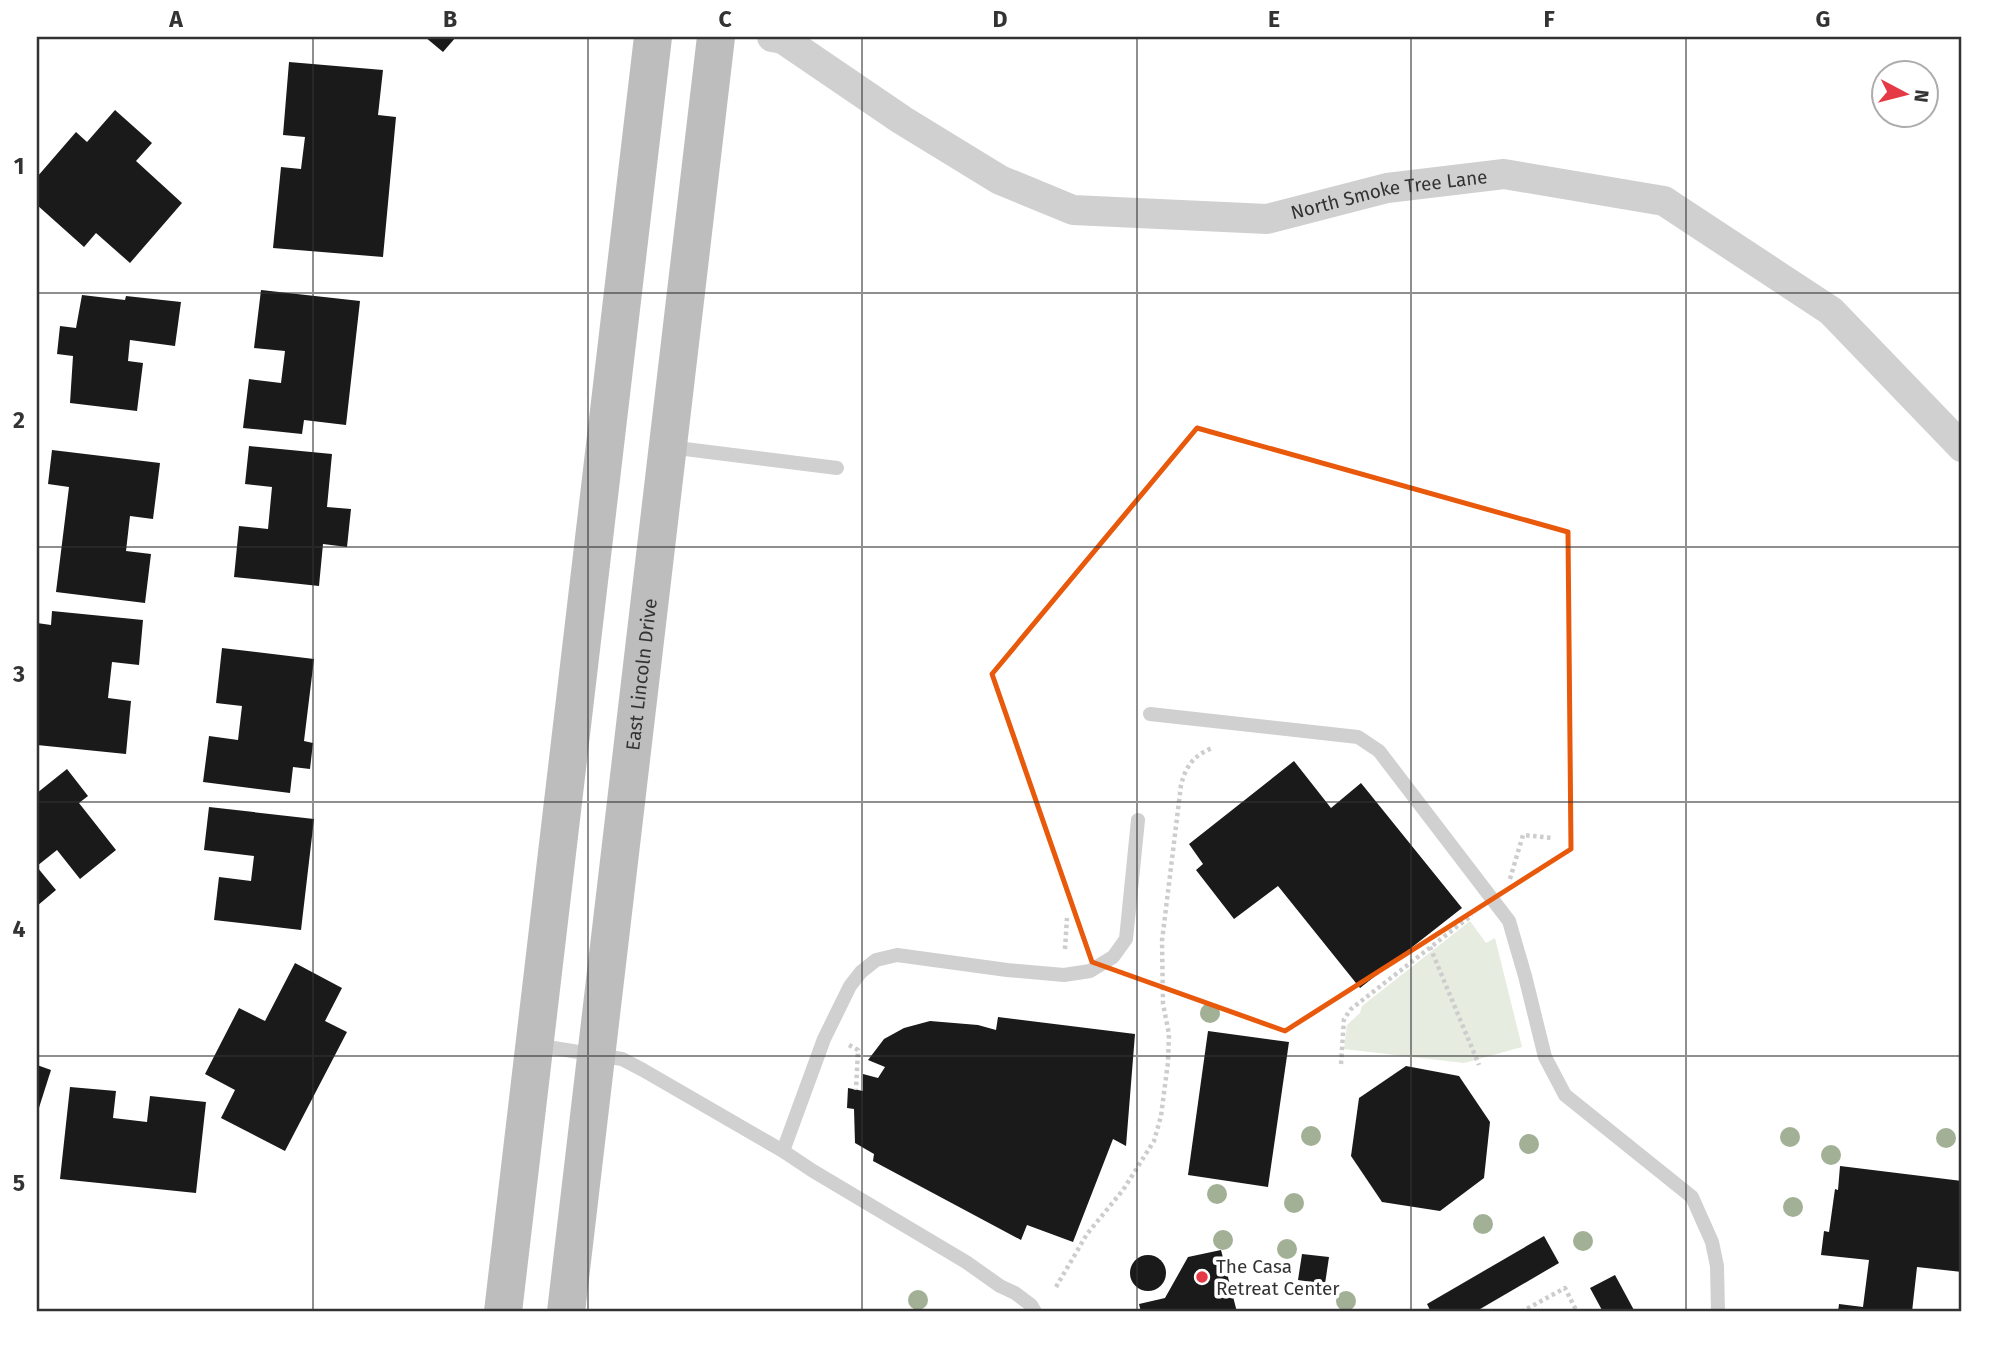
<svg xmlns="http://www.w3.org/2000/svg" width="1999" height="1349" font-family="'Fira Sans',sans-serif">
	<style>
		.green { fill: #e6ecdf }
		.building { fill: #1a1a1a }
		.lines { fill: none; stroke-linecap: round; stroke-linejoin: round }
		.path { stroke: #cdcdcd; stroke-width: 4.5; stroke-dasharray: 3.5 3.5; stroke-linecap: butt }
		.lane { stroke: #d0d0d0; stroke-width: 14 }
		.street { stroke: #d0d0d0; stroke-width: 30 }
		.secondary { stroke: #bdbdbd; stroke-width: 38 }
		.tree { fill: #a2b095 }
		.marked { fill: none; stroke: #e8590c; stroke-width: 5; stroke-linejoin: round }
		.grid { fill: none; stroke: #333; stroke-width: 2; stroke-opacity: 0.55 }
		.poi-dot { fill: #e63946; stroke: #fff; stroke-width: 2.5 }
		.labels { text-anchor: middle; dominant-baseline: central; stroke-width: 7; stroke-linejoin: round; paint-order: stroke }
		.street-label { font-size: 19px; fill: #333; stroke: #fff }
		.poi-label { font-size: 19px; fill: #333; stroke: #fff; text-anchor: start }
		.neatline { fill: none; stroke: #333; stroke-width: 2.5 }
		.grid-label { font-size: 23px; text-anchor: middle; font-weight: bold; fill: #333 }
	</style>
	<rect width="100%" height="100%" fill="#fff"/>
	<path class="green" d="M1470,921l16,22 9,-5 27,109 -58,16 -120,-14 3,-24 13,-12 2,-7z"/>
	<g class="building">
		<path d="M425,37h31l-13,15z"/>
		<path d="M289,62l94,8 -5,45 18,2 -13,140 -110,-9 8,-81 20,2 4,-32 -22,-2z"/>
		<path d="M115,110l37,33 -16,18 46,42 -52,60 -34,-30 -12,14 -47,-42v-28l39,-45 11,10z"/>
		<path d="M261,290l99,11 -14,124 -42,-5 -2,14 -59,-6 6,-49 32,4 4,-32 -31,-3z"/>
		<path d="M82,295l43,5 1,-4 55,6 -6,44 -45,-6 -2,21 15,2 -6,48 -67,-8 3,-47 -16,-2 3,-28 16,2z"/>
		<path d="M249,446l83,8 -5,53 24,2 -4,38 -24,-3 -4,42 -85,-9 5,-51 29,3 4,-42 -27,-3z"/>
		<path d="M52,450l108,13 -7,56 -23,-3 -4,35 25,3 -6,49 -89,-11 13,-105 -21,-3z"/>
		<path d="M52,611l91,9 -4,45 -27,-3 -4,36 23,3 -5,53 -89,-9v-122l14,2z"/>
		<path d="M222,648l92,11 -10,82 9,2 -3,26 -17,-2 -3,26 -87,-11 6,-46 29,4 4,-34 -26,-3z"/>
		<path d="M1294,761l37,47 30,-25 101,125 -102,80 -82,-102 -44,33 -38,-49 7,-6 -14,-20z"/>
		<path d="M67,769l21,27 -9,7 37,47 -36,29 -23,-29 -20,16v-73z"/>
		<path d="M209,807l105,12 -13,111 -87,-10 5,-43 32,4 3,-25 -50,-6z"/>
		<path d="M37,867l19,23 -19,16z"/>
		<path d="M295,963l47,25 -17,33 22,11 -62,119 -64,-33 14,-28 -30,-16 34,-66 26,13z"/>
		<path d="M998,1017l137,17 -9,112 -13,-7 -40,103 -46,-17 -6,15 -148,-79 1,-7 -19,-11 -1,-34 -7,-1 1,-20 15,3v-17l15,4 7,-11 -17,-7 16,-21 20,-11 26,-7 48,4 18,5z"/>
		<path d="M1208,1031l81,11 -21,145 -80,-12z"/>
		<path d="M37,1065l14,5 -14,44z"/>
		<path d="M1406,1066l53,10 31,46 -6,56 -44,33 -58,-9 -31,-46 8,-58z"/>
		<path d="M70,1087l46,4 -3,27 34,4 3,-26 56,6 -10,91 -136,-14z"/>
		<path d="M1840,1166l122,15v91l-45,-5 -5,45h-74l1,-8 24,3 6,-47 -48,-5 3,-24 5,1 6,-43 3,1z"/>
		<path d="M1544,1236l15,27 -84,49h-44l-4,-8z"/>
		<path d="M1221,1250l16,62h-96l-2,-8 26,-6 23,-41z"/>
		<path d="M1302,1254l27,3 -4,27 -27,-4z"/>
		<circle cx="1148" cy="1273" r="18"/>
		<path d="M1615,1275l20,37h-32l-13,-24z"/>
	</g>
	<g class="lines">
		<g class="path">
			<path d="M1510,879l13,-44 30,3"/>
			<path d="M1430,947l49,118"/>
			<path d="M1065,949l2,-31"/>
			<path d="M849,1045l9,5 -2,40"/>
			<path d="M1341,1064l3,-45 7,-10 121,-94"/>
			<path d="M1056,1287l31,-53 36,-44 31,-49 7,-25 7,-54 1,-28 -6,-30 -1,-63 19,-156c5,-19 12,-29 31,-37"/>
			<path d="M1521,1312l44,-24 12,24"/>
		</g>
		<g class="lane">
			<path d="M669,447l168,21"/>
			<path d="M1150,714l208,23 21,14 130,170 16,55 20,81 20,38 127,102 20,45 5,24 1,46"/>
			<path d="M535,1045l87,14 21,11 140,81 30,20 153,91 34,24 15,7 16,12 4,7"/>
			<path d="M783,1151l41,-112 26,-53 11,-14 15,-12 21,-5 110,15 57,5 26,-4 23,-14 13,-18 12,-119"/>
		</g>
		<path class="street" id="s1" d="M772,37l11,2 119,81 98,60 73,30 194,9 120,-31 117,-14 160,27 167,110 131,136"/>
		<g class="secondary">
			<path d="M503,1312l150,-1275"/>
			<path id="s2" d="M566,1312l150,-1275"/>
		</g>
	</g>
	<g class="tree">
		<circle cx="1210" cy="1013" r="10"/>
		<circle cx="1311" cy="1136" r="10"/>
		<circle cx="1790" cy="1137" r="10"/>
		<circle cx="1946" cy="1138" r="10"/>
		<circle cx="1529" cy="1144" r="10"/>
		<circle cx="1831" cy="1155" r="10"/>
		<circle cx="1217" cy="1194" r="10"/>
		<circle cx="1294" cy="1203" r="10"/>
		<circle cx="1793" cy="1207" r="10"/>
		<circle cx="1483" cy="1224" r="10"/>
		<circle cx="1223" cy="1240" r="10"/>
		<circle cx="1583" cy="1241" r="10"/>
		<circle cx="1287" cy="1249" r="10"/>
		<circle cx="918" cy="1300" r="10"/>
		<circle cx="1346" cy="1301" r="10"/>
	</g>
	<path class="marked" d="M1197,428l371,104 3,317 -286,182 -193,-69 -100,-288z"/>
	<path class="grid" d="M313,37v1275M588,37v1275M862,37v1275M1137,37v1275M1411,37v1275M1686,37v1275M37,293h1925M37,547h1925M37,802h1925M37,1056h1925"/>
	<circle class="poi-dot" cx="1202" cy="1277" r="7"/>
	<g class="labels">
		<g class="street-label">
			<text stroke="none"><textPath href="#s1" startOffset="668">North Smoke Tree Lane</textPath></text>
			<text stroke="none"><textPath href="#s2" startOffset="642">East Lincoln Drive</textPath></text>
		</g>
		<g class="poi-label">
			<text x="1216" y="1266">The Casa<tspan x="1216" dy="22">Retreat Center</tspan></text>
		</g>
	</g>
	<rect width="1999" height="1349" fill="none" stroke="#ffffff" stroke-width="77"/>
	<g transform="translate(1905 94) rotate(97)"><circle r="33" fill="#ffffff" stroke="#adadad" stroke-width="2"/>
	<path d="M0-5L12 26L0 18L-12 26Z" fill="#e63946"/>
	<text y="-10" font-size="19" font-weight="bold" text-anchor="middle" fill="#333333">N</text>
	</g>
	<rect x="38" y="38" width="1922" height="1272" class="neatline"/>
	<g class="grid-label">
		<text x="176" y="27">A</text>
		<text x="450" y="27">B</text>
		<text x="725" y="27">C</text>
		<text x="1000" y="27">D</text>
		<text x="1274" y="27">E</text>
		<text x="1549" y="27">F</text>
		<text x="1823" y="27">G</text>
		<text x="19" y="174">1</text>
		<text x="19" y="428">2</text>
		<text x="19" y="682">3</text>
		<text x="19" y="937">4</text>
		<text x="19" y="1191">5</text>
	</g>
</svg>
